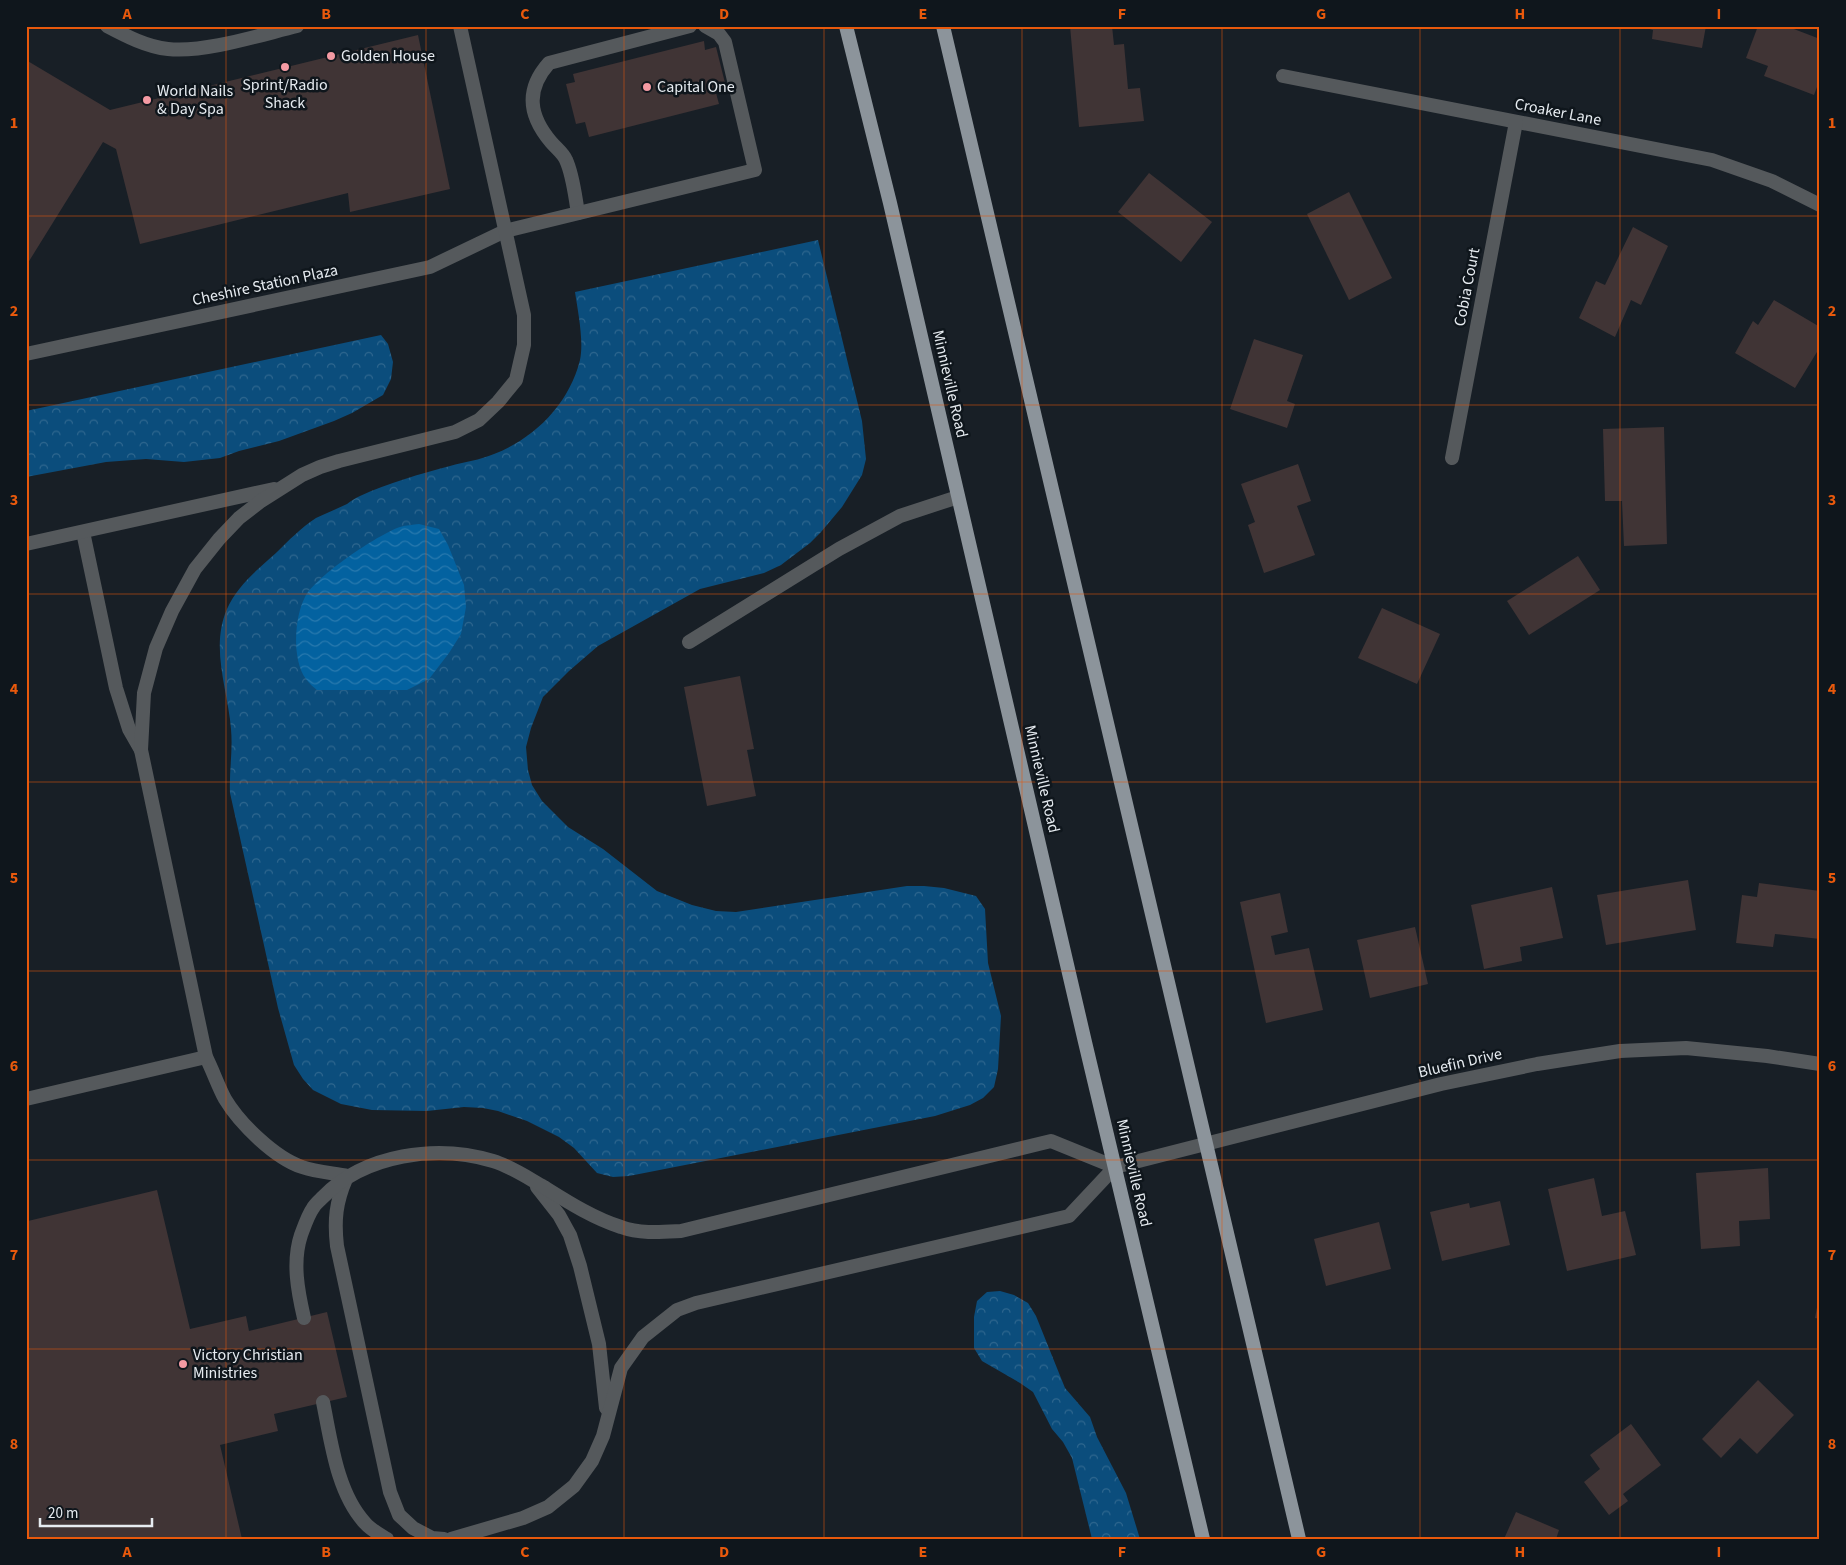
<svg xmlns="http://www.w3.org/2000/svg" width="1846" height="1565" font-family="'Source Sans 3',sans-serif">
	<style>
		.forest { fill: url(#forest-crowns) }
		.water { fill: url(#water-waves) }
		.building { fill: #403435 }
		.lines { fill: none; stroke-linecap: round; stroke-linejoin: round }
		.service { stroke: #55595c; stroke-width: 14 }
		.minor { stroke: #55595c; stroke-width: 14 }
		.primary { stroke: #8c949b; stroke-width: 14 }
		.grid { fill: none; stroke: #e8590c; stroke-width: 1; stroke-opacity: 0.55 }
		.poi-dot { fill: #f49aa3; stroke: #0f161c; stroke-width: 2 }
		.labels { text-anchor: middle; dominant-baseline: central; stroke-width: 5; stroke-linejoin: round; paint-order: stroke }
		.poi-label { font-size: 16px; fill: #e6ebf0; stroke: #0f161c; text-anchor: start }
		.street-label { font-size: 16px; fill: #e6ebf0; stroke: #0f161c }
		.neatline { fill: none; stroke: #e8590c; stroke-width: 2 }
		.grid-label { font-size: 16px; text-anchor: middle; font-weight: bold; fill: #e8590c }
	</style>
	<defs>
		<pattern id="forest-crowns" width="20" height="18" patternUnits="userSpaceOnUse" patternTransform="scale(1.25)"><rect width="20" height="18" fill="#0b4d7c"/><path d="M2 6a3 3 0 1 1 6 0M12 15a3 3 0 1 1 6 0" fill="none" stroke="#2f678f"/></pattern>
		<pattern id="water-waves" width="16" height="10" patternUnits="userSpaceOnUse" patternTransform="scale(1.25)"><rect width="16" height="10" fill="#0362a0"/><path d="M0 5q4-4 8 0t8 0" fill="none" stroke="#2879ae"/></pattern>
	</defs>
	<rect width="100%" height="100%" fill="#181f26"/>
	<g class="forest">
		<path d="M818,240l44,181 4,38 -4,16 -20,32 -21,25 -11,11 -29,22 -17,8 -64,16 -102,57 -29,25 -26,26 -12,31 -5,19 2,23 4,15 10,16 26,26 35,22 54,42 35,14 24,6 20,1 171,-26h17l20,2 32,8 9,13 3,54 13,53 -3,53 -4,18 -11,11 -13,7 -35,11 -306,60 -16,1 -16,-4 -23,-25 -15,-11 -32,-16 -29,-10 -15,-3 -19,-1 -37,4 -55,-1 -31,-6 -28,-14 -10,-11 -9,-14 -16,-57 -48,-215c-1,-22 3,-42 1,-64 -3,-39 -21,-81 -4,-120 10,-23 31,-40 49,-56 13,-13 25,-25 40,-35 10,-5 21,-9 31,-14 4,-3 8,-6 13,-8 28,-13 60,-22 90,-30 14,-4 30,-6 44,-12 41,-16 75,-50 86,-94 4,-19 -2,-48 -5,-68z"/>
		<path d="M381,335l7,9 5,18 -2,17 -8,16 -31,18 -18,8 -55,20 -40,10 -19,7 -36,4 -38,-3 -40,3 -80,15v-66z"/>
		<path d="M1000,1291l14,4 14,8 8,13 29,72 25,29 7,20 29,56 14,46h-48l-20,-81 -9,-16 -11,-13 -19,-37 -13,-9 -38,-22 -8,-13v-31l3,-16 10,-9z"/>
	</g>
	<path class="water" d="M419,524l20,5 9,16 16,40 2,22 -5,27 -12,19 -20,26 -22,11h-90c-4,-3 -8,-7 -11,-11 -14,-19 -12,-61 -1,-82 11,-21 72,-62 95,-70 6,-2 13,-2 19,-3z"/>
	<g class="building">
		<path d="M1070,26h42l2,19 10,-1 4,45 12,-1 4,33 -65,6z"/>
		<path d="M1638,26h68l-4,22 -50,-9 1,-9z"/>
		<path d="M1758,26h28l34,13v40l-6,16 -50,-19 4,-10 -22,-8z"/>
		<path d="M418,35l32,154 -100,23 -2,-19 -208,51 -24,-95 -13,-7 -77,124v-206l84,50z"/>
		<path d="M704,41l1,9 11,-3 11,44 -11,2 3,11 -130,33 -4,-15 -9,2 -10,-40 9,-2 -2,-8z"/>
		<path d="M1149,173l63,49 -31,40 -63,-50z"/>
		<path d="M1349,192l43,86 -43,22 -42,-86z"/>
		<path d="M1633,227l35,19 -27,59 -10,-5 -16,37 -36,-19 17,-37 9,4z"/>
		<path d="M1774,300l46,27v20l-25,41 -60,-35 18,-32 5,4z"/>
		<path d="M1254,339l49,16 -16,46 8,3 -8,24 -57,-19z"/>
		<path d="M1664,427l3,117 -43,2 -2,-45h-17l-2,-72z"/>
		<path d="M1298,464l13,37 -14,5 18,49 -51,18 -16,-48 7,-3 -14,-38z"/>
		<path d="M1578,556l22,34 -71,45 -22,-34z"/>
		<path d="M1382,608l58,26 -23,50 -59,-26z"/>
		<path d="M740,676l14,73 -7,1 9,46 -49,10 -23,-119z"/>
		<path d="M1688,880l8,50 -90,15 -9,-50z"/>
		<path d="M1759,883l61,8v48l-45,-5 -2,13 -37,-4 6,-48 15,2z"/>
		<path d="M1552,887l11,51 -43,9 2,14 -38,8 -13,-64z"/>
		<path d="M1280,893l8,39 -17,4 4,19 34,-7 14,62 -57,13 -26,-121z"/>
		<path d="M1415,927l13,57 -58,14 -13,-58z"/>
		<path d="M1768,1168l2,51 -31,2 1,25 -39,3 -5,-76z"/>
		<path d="M1594,1178l8,38 23,-5 11,44 -69,16 -19,-82z"/>
		<path d="M157,1190l33,139 56,-13 3,15 78,-19 20,85 -73,17 4,17 -58,14 22,94h-216v-323l2,5z"/>
		<path d="M1500,1201l10,44 -68,16 -12,-49 39,-9 1,5z"/>
		<path d="M1379,1222l12,47 -65,17 -12,-47z"/>
		<path d="M1819,1297h1v22l-5,-1z"/>
		<path d="M1758,1380l36,35 -37,39 -17,-16 -19,20 -19,-19z"/>
		<path d="M1631,1424l30,41 -38,29 5,7 -19,14 -25,-33 16,-13 -10,-14z"/>
		<path d="M1516,1512l43,18 -3,9h-52z"/>
	</g>
	<g class="lines">
		<g class="service">
			<path d="M107,26c19,10 40,21 61,23 37,4 92,-14 129,-23"/>
			<path d="M578,213c-3,-17 -5,-38 -12,-53 -3,-7 -10,-12 -15,-18 -22,-26 -26,-52 -2,-79l141,-37"/>
			<path d="M26,354l404,-87 75,-36 250,-61 -30,-128 -6,-8 -14,-8"/>
			<path d="M83,532l33,156 13,41 12,21"/>
			<path d="M26,544l248,-55"/>
			<path d="M689,642l150,-93 61,-33 58,-19"/>
			<path d="M26,1099l180,-42"/>
			<path d="M348,1176c-15,-3 -32,-4 -46,-9 -27,-9 -62,-43 -77,-68 -7,-13 -12,-28 -19,-42l-65,-307 3,-57 12,-45 16,-37 23,-42 24,-30 20,-21 22,-17 41,-26 18,-8 19,-6 116,-29 24,-12 19,-18 18,-22 8,-35v-30l-64,-289"/>
			<path d="M346,1179c-10,23 -12,41 -9,67l53,246 9,23 14,13 19,10 12,1"/>
			<path d="M537,1187l22,28 11,20 10,31 19,78 7,64"/>
			<path d="M304,1318c-6,-26 -12,-56 -3,-83 3,-8 7,-20 12,-27 2,-4 7,-8 10,-11 42,-43 114,-53 170,-36 17,5 35,17 51,26 24,15 49,31 77,40 19,7 41,5 60,4l370,-90 64,26 -46,49 -373,87 -19,7 -34,27 -22,31 -18,68 -11,25 -18,25 -26,21 -25,11 -72,21"/>
			<path d="M323,1402c8,39 14,91 42,121 6,7 14,11 22,16"/>
		</g>
		<g class="minor">
			<path d="M1283,76l429,84 60,21 48,24"/>
			<path d="M1452,458l64,-336"/>
			<path d="M1115,1167l326,-83 96,-20 83,-13 66,-3 81,8 53,8"/>
		</g>
		<g class="primary">
			<path d="M846,26l44,177 195,839 118,497"/>
			<path d="M943,26l356,1513"/>
		</g>
	</g>
	<path class="grid" d="M226,26v1513M426,26v1513M624,26v1513M824,26v1513M1022,26v1513M1222,26v1513M1420,26v1513M1620,26v1513M26,216h1794M26,405h1794M26,594h1794M26,782h1794M26,971h1794M26,1160h1794M26,1349h1794"/>
	<g class="poi-dot">
		<circle cx="331" cy="56" r="5"/>
		<circle cx="285" cy="67" r="5"/>
		<circle cx="647" cy="87" r="5"/>
		<circle cx="147" cy="100" r="5"/>
		<circle cx="183" cy="1364" r="5"/>
	</g>
	<g class="labels">
		<g class="poi-label">
			<text x="341" y="56">Golden House</text>
			<text x="285" y="85" text-anchor="middle">Sprint/Radio<tspan x="285" dy="18">Shack</tspan></text>
			<text x="657" y="87">Capital One</text>
			<text x="157" y="91">World Nails<tspan x="157" dy="18">&amp; Day Spa</tspan></text>
			<text x="193" y="1355">Victory Christian<tspan x="193" dy="18">Ministries</tspan></text>
		</g>
		<g class="street-label">
			<text transform="translate(1558 112) rotate(11)">Croaker Lane</text>
			<text transform="translate(265 285) rotate(-12)">Cheshire Station Plaza</text>
			<text transform="translate(1467 287) rotate(-79)">Cobia Court</text>
			<text transform="translate(950 384) rotate(77)">Minnieville Road</text>
			<text transform="translate(1042 779) rotate(77)">Minnieville Road</text>
			<text transform="translate(1460 1063) rotate(-13)">Bluefin Drive</text>
			<text transform="translate(1134 1173) rotate(77)">Minnieville Road</text>
		</g>
	</g>
	<rect width="1846" height="1565" fill="none" stroke="#0f161c" stroke-width="55"/>
	<path d="M40 1518v8h112v-8" fill="none" stroke="#e6ebf0" stroke-width="2.5"/>
	<text x="48" y="1518" font-size="15" fill="#e6ebf0" stroke="#0f161c" stroke-width="4" paint-order="stroke">20 m</text>
	<rect x="28" y="28" width="1790" height="1510" class="neatline"/>
	<g class="grid-label">
		<text x="127" y="19">A</text>
		<text x="326" y="19">B</text>
		<text x="525" y="19">C</text>
		<text x="724" y="19">D</text>
		<text x="923" y="19">E</text>
		<text x="1122" y="19">F</text>
		<text x="1321" y="19">G</text>
		<text x="1520" y="19">H</text>
		<text x="1719" y="19">I</text>
		<text x="14" y="128">1</text>
		<text x="1832" y="128">1</text>
		<text x="14" y="316">2</text>
		<text x="1832" y="316">2</text>
		<text x="14" y="505">3</text>
		<text x="1832" y="505">3</text>
		<text x="14" y="694">4</text>
		<text x="1832" y="694">4</text>
		<text x="14" y="883">5</text>
		<text x="1832" y="883">5</text>
		<text x="14" y="1071">6</text>
		<text x="1832" y="1071">6</text>
		<text x="14" y="1260">7</text>
		<text x="1832" y="1260">7</text>
		<text x="14" y="1449">8</text>
		<text x="1832" y="1449">8</text>
		<text x="127" y="1557">A</text>
		<text x="326" y="1557">B</text>
		<text x="525" y="1557">C</text>
		<text x="724" y="1557">D</text>
		<text x="923" y="1557">E</text>
		<text x="1122" y="1557">F</text>
		<text x="1321" y="1557">G</text>
		<text x="1520" y="1557">H</text>
		<text x="1719" y="1557">I</text>
	</g>
</svg>
